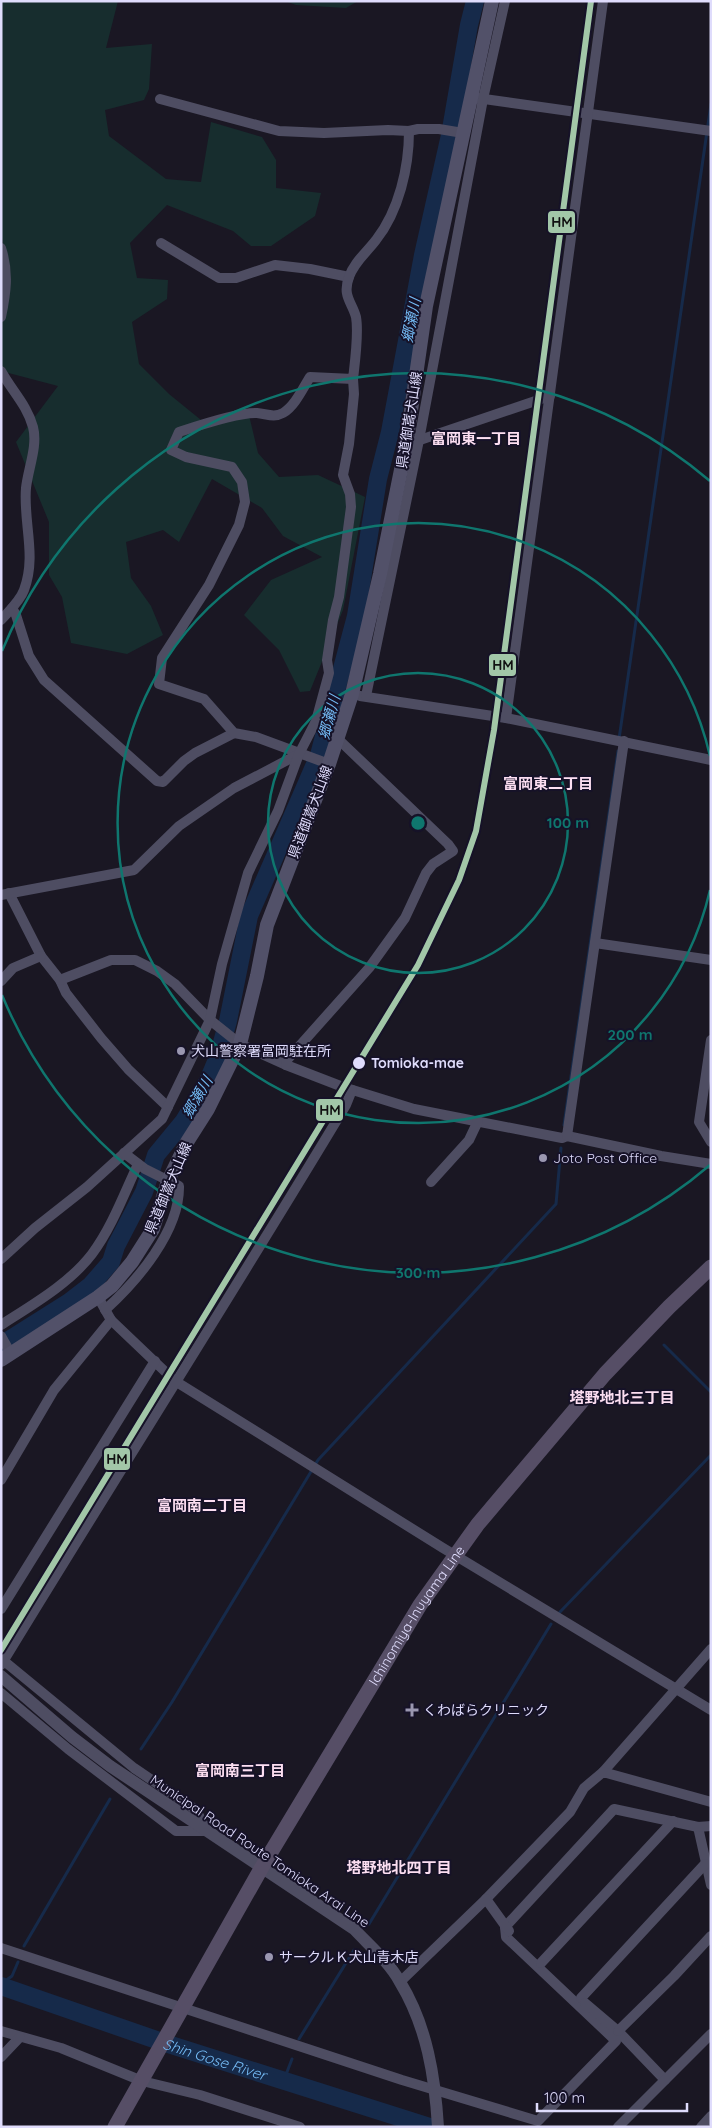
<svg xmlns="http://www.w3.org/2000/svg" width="712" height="2128" font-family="Quicksand,'Noto Sans JP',sans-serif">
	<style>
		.green { fill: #172d2e }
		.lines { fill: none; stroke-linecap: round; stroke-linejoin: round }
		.stream { stroke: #162a4a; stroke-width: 3 }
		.river { stroke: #162a4a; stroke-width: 18 }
		.minor { stroke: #4e4d62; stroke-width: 10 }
		.tertiary { stroke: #4e4d62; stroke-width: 12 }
		.secondary { stroke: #525169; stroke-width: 14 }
		.primary { stroke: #564e66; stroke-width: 15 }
		.rail-1-casing { stroke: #161228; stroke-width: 10 }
		.rail-1 { stroke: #a2c7a8; stroke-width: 6 }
		.ring { fill: none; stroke: #0f766e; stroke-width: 2.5 }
		.poi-dot { fill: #9a97b0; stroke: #161228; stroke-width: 2 }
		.stop-dot { fill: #dfdcfc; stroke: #161228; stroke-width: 2 }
		.labels { text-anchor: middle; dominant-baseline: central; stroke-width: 4; stroke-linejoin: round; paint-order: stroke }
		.street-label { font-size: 14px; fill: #dfdcfc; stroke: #161228 }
		.poi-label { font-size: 14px; fill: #dfdcfc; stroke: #161228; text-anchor: start }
		.stop-label { font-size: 14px; font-weight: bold; fill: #dfdcfc; stroke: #161228; text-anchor: start }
		.water-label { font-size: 15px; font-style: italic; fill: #73b9f3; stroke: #161228 }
		.neighbourhood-label { font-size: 15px; font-weight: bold; fill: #fcdef1; stroke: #161228 }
		.centre { fill: #0f766e; stroke: #161228; stroke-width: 2.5 }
		.ring-label { font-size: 15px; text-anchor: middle; font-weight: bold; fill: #0f766e; stroke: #161228; stroke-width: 4; stroke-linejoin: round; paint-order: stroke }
		.line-badge { stroke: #161228; stroke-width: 2 }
		.pale-badge-label { font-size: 14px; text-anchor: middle; font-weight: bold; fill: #111 }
	</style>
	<rect width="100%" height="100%" fill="#1a1723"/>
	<g class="green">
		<path d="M118,1l-12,47 46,-4 -3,45 -5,11 -39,10 4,26 57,43 35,3 10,-60 51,15 14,23v28l45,5 -6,23 -44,30h-20l-18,-15 -66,-26 -37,38 7,35 31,2 -1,19 -35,23 7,42 30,30 32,26 47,-9 10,42 21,24 39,-2 47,22 -22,113 -33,81 -10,1 -21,-42 -35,-35 27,-35 51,-23 -39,-21 -21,-28 -50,-29 -33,63 -16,-12 -37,12 5,36 20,28 12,29 -36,19 -56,-11 -9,-46 -13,-22v-53l-33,-80 42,-56 -57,-15v-116l3,-5 -3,-18v-230z"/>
		<path d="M285,1h73l-12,7 -50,-3z"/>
	</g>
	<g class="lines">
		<g class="stream">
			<path d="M619,739l92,-635"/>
			<path d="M564,1125l54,-374"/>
			<path d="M664,1345l47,47"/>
			<path d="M560,1612l151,-157"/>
			<path d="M141,1749l31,-47 146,-242 238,-256 5,-56"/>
			<path d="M369,1924l182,-300"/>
			<path d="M24,1946l86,-147"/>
			<path d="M1,1984l11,-8 6,-14"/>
			<path d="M299,2039l55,-89"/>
			<path d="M281,2079l6,-7 5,-13"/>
		</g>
		<g class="river">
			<path d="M1,1345l68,-43 22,-17 20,-23 5,-16 28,-54 12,-37 28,-34 24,-40 10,-24 10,-36 21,-105 70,-161 37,-139 22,-137 12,-47 33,-177 27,-120 19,-110 6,-24"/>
			<path id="s1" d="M1,1986l167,58 262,83"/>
		</g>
		<g class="minor">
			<path d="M477,98l234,33"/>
			<path d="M160,99l119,32 45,2 64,-3 21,1 9,-2h21l24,4"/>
			<path d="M161,243l58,35h17l39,-13 35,4 39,8"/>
			<path d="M1,248c8,24 5,45 0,69"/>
			<path d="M1,371c11,20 26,34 32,56 5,19 -5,42 -7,61 -3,34 11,68 -2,102 -4,11 -15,21 -23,30"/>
			<path d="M414,442l136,-46"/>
			<path d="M12,608l4,7 13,41 15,24 113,101 6,1 21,-21 11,-8 39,-20"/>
			<path d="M360,696l146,22 205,42"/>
			<path d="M366,696l53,-256 64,-341 22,-98"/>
			<path d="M506,718l97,-717"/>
			<path d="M329,764l-73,-27 -22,-4 -30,-34 -45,-15 3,-26 47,-73 30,-60 6,-23 -3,-20 -10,-15 -46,-10 -15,-7 8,-18c18,-6 59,-20 78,-19 10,1 17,5 26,0 12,-7 20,-25 27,-36l43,2c2,-18 6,-45 3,-62 -4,-15 -14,-21 -7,-40 5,-15 18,-25 27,-37 23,-29 33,-73 33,-109"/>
			<path d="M9,893l32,63 19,24 6,13 35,45 27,31 40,38"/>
			<path d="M1,895l133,-25 45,-44 55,-38 65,-34"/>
			<path d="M595,943l116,17"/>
			<path d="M60,980l51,-20h24l22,11 18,13 35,36 30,24 46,21 57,22 71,22 148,29 5,-2 94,20 50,8"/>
			<path d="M1,981l12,-13 28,-12"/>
			<path d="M711,1040l-12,82 12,20"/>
			<path d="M286,1065l1,-5 82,-92 36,-50 21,-45 7,-9 20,-13 -5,-7 -111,-106"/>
			<path d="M567,1136l57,-395"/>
			<path d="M431,1182l38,-42 9,-19"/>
			<path d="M1,1259l34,-31 52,-41 75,-68 48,-99 12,-56 26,-91 30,-62 21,-57 17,-33 13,-48 -2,-13 6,-40 6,-23 12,-90 -1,-13 -7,-19 6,-31 5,-50 -1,-15"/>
			<path d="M98,1297l13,23 64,61 268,167 268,162"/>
			<path d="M105,1310c32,-29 75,-79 74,-124l-34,-17 -21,-16"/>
			<path d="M1,1325c31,-20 68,-41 91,-71 20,-27 32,-60 46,-90"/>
			<path d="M1,1336l10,18"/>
			<path d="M1,1480l53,-90 57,-70"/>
			<path d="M1,1609l154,-248"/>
			<path d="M1,1665c114,-187 232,-372 345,-560l6,-15"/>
			<path d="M1,1693l67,56 108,82h31l-11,-21 -62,-42 -130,-107"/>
			<path d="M603,1772l108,-123"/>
			<path d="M698,1827l13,58"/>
			<path d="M486,1899l84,-87 14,-24 19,-16 108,30"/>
			<path d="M505,1927l109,-118 84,18 13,-1"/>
			<path d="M1,1948l401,132 136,41 78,-80 -110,-104 -1,-10"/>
			<path d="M541,1963l132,-142"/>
			<path d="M400,1982l86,-83 23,32"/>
			<path d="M581,1998l124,-134"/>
			<path d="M585,2003l33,28 47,49"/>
			<path d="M1,2031l60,17 81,33 58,14 100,32"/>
			<path d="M618,2031l56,-55 37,-40"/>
			<path d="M1,2057l19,-20"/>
			<path d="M618,2127l93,-93"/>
			<path d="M701,2127l10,-11"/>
		</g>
		<path class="tertiary" d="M1,1676l71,61 38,29 244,163c16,17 35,33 46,53 27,44 35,95 38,145"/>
		<path class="secondary" d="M1,1360l97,-63 14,-11 20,-24 21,-33 15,-48 19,-39 21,-33 32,-65 17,-68 10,-51 62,-161 23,-70 28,-120 26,-129 20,-139 66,-305"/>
		<path class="primary" id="s2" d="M115,2127l147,-260 158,-262 58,-81 127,-150 64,-67 42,-40"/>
		<defs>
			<path id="rail-1" d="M1,1650l417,-685 41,-85 17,-49 18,-101 97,-729"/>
		</defs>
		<use href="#rail-1" class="rail-1-casing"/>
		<use href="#rail-1" class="rail-1"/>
	</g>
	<g class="ring">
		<circle cx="418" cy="823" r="150"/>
		<path d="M710 890A300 300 0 1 1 710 756"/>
		<path d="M710 1165A450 450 0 0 1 2 995M2 651A450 450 0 0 1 710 481"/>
	</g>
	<g class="poi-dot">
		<circle cx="181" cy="1051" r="5"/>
		<circle cx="543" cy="1158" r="5"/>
		<path d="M409.5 1702.5h5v5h5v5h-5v5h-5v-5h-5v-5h5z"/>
		<circle cx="269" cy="1957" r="5"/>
	</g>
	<circle class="stop-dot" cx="359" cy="1063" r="7"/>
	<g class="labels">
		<g class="street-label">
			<text transform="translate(409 420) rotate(-81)">県道御嵩犬山線</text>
			<text transform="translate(310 812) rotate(-69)">県道御嵩犬山線</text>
			<text transform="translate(168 1188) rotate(-67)">県道御嵩犬山線</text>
			<text stroke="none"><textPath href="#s2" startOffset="594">Ichinomiya-Inuyama Line</textPath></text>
			<text transform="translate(260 1851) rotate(34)">Municipal Road Route Tomioka Arai Line</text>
		</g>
		<g class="poi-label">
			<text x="191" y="1051">犬山警察署富岡駐在所</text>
			<text x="553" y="1158">Joto Post Office</text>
			<text x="423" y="1710">くわばらクリニック</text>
			<text x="279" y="1957">サークルＫ犬山青木店</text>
		</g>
		<g class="stop-label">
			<text x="371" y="1063">Tomioka-mae</text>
		</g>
		<g class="water-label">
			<text transform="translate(411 320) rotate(-79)">郷瀬川</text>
			<text transform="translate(329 717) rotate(-75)">郷瀬川</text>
			<text transform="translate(197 1097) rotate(-60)">郷瀬川</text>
			<text stroke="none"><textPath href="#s1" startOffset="226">Shin Gose River</textPath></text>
		</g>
		<g class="neighbourhood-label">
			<text x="476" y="438">富岡東一丁目</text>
			<text x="548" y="783">富岡東二丁目</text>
			<text x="622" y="1397">塔野地北三丁目</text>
			<text x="202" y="1505">富岡南二丁目</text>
			<text x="240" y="1770">富岡南三丁目</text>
			<text x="399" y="1867">塔野地北四丁目</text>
		</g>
	</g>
	<circle cx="418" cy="823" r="8" class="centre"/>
	<g class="ring-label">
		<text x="568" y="828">100 m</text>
		<text x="630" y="1040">200 m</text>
		<text x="418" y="1278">300 m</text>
	</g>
	<g class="line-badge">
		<rect x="547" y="210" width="29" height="24" rx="5" fill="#a2c7a8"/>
		<rect x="488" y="653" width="29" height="24" rx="5" fill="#a2c7a8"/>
		<rect x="315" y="1098" width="29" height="24" rx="5" fill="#a2c7a8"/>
		<rect x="103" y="1447" width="28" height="24" rx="5" fill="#a2c7a8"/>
	</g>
	<g class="pale-badge-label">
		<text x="562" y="227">HM</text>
		<text x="503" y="670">HM</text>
		<text x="330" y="1115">HM</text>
		<text x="117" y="1464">HM</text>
	</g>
	<rect width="712" height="2128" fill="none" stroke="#dfdcfc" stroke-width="5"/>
	<path d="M537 2103v8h150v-8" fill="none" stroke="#dfdcfc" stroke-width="2.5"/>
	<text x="544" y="2103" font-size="15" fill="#dfdcfc" stroke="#161228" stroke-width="4" paint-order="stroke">100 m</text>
</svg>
